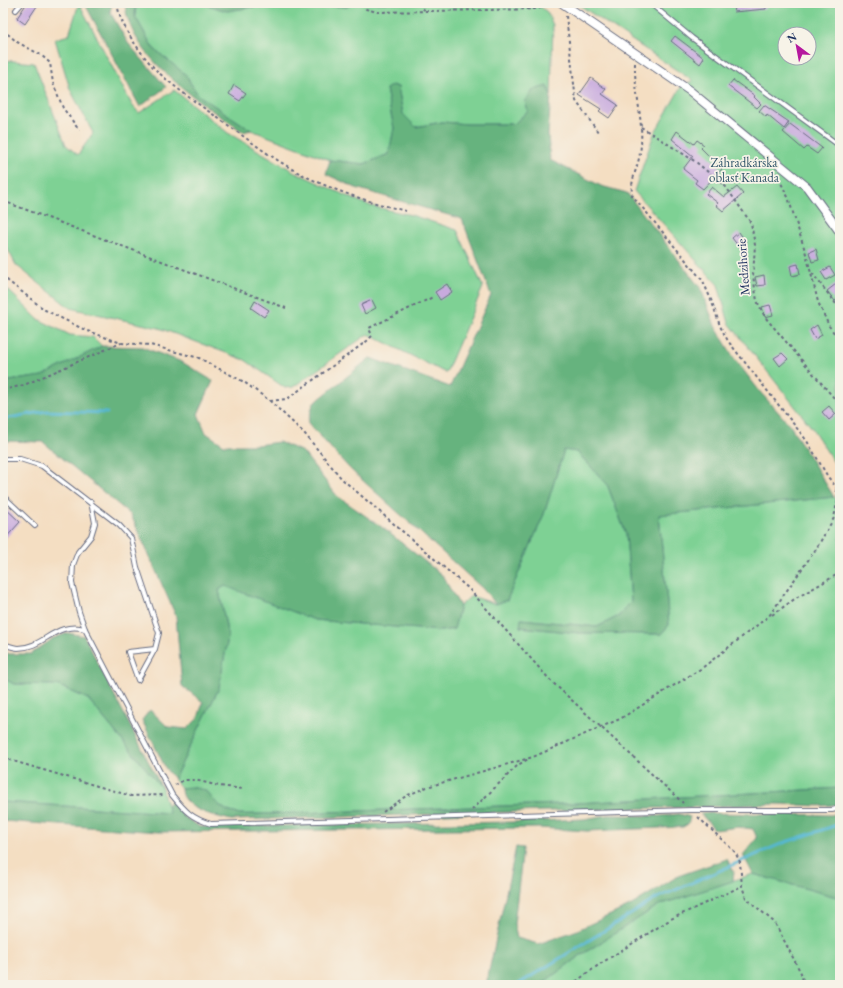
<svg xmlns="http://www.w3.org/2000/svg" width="843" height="988" font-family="'EB Garamond',serif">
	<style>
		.green { fill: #7ed194; stroke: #4c8079; fill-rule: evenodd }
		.forest { fill: #66b37e; stroke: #40716e }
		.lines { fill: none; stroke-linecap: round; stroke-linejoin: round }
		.stream { stroke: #55b7d4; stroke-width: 3 }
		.building { fill: #c8aade }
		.lane-casing { stroke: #676c81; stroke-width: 6 }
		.street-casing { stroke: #676c81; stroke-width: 10 }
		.path { stroke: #676c81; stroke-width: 2; stroke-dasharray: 3 3; stroke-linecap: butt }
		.lane { stroke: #fff; stroke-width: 4 }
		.street { stroke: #fff; stroke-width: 8 }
		.labels { text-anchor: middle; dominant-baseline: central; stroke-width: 3.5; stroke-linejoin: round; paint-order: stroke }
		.park-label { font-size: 13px; fill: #34586c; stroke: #f7f3e8 }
		.street-label { font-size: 13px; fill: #1b2f5e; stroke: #f7f3e8 }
	</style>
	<rect width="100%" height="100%" fill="#f7f3e8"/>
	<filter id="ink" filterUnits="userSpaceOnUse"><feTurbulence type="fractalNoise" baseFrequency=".025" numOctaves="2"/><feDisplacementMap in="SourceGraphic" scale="8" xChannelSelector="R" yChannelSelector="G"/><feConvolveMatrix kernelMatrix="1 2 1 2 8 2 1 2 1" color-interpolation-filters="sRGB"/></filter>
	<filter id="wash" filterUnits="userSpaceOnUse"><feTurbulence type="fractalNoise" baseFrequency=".012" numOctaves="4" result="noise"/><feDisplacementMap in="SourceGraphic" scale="16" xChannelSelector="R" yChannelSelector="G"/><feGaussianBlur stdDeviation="0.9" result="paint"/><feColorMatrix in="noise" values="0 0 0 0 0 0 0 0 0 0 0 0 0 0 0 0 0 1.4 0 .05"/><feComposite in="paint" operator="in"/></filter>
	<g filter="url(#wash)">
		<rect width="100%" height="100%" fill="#f4dec2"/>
		<g class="green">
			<path d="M79,3l53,102 7,8 35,-23 54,43 67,39 56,26 20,8 40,9 46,15 26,57 -37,86 -78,-39 -75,53 -8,1 -40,-28 -86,-32 -89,-20 -54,-43 -13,-25v-180l31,3 32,82 12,10 15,-22 -23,-44 -15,-50 14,-4z"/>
			<path d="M147,3h54l26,8 52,-8 68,4 6,-4h183l11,9 6,13 -2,70 -5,-9 -18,25 -14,13h-47l-25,-2 -27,5 -12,-13 -5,-27 -12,2 8,39 -5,26 -25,10 -34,-4 -79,-30 -53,-35 -14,-21 -31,-26 -18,-32 1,-11z"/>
			<path d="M576,3h264v469l-28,-44 -83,-105 -11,-38 -84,-94 20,-57 27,-47 12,-6zM785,34h24v24h-24z"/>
			<path d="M3,285l35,34 32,16 23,2 9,9 -60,30 -39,6z"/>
			<path d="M564,450l13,2 30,32 19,50 5,67 -12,15 -22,11 -75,-8 -2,8 60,6 81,1 8,-9 -10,-110 175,-18 6,5v286l-280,16 -290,10c-35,0 -41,5 -65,-24l-24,-2 -7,-9 45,-91 9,-51 -9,-47 7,-5 89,35 126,11 13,-2 6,-23 11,-10 25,8 11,-4 37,-86z"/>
			<path d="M3,678l11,6 43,1 31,14 74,89 7,25 -166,-11z"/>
			<path d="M753,874l87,24v87h-300l38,-28 81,-52z"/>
		</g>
		<g class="forest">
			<path d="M112,3l-2,9 18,31 38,44 -26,20 -55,-103z"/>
			<path d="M125,3h22l-11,2 -1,11 18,32 32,26 13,21 53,35 -8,2c-40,-28 -115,-75 -118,-129z"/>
			<path d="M201,3h152l-6,4 -68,-4 -52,8z"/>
			<path d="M392,85l6,2 5,27 13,13 26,-5 25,2h47l14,-13 -3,-9 8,-12 14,-4 4,9 -3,39 2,26 51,26 26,7 74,96 14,37 19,32 27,35 29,32 44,72 -175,18 10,110 -8,9 -81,-1 -60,-6 1,-8 76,8 22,-11 12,-15 -5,-67 -19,-50 -30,-32 -13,-2 -20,64 -37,86 -11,4 -14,-16 -132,-119 -42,-46 5,-19 57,-46 80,29 41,-92 -29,-76 -106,-31 -30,-14 4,-14 34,4 25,-10 5,-26 -8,-39z"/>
			<path d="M102,346l40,1 40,15 31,19 -15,33 8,19 18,12h33l22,-3 24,10 34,44 46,32 59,47 18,31 -6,23 -13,2 -126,-11 -90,-34 -6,4 9,47 -9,51 -45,91 -8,-10 -24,-49 8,-10 18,17 19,2 11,-11 5,-16 -21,-16 -6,-70 -45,-101 -88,-73 -40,-1v-59l39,-6z"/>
			<path d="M68,633l16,3 78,152 -74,-89 -31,-14 -43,-1 -11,-6v-27l6,3h22l23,-16z"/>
			<path d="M191,787l14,3c24,29 30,24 65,24l290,-10 280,-16v16c-21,4 -43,0 -64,0 -41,1 -82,4 -123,4l-422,12c-16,-4 -51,-11 -50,-32z"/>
			<path d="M3,802l166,11 -2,-8 6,-3 10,14 17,11 314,-5 70,-3 24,-4 52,1 19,-2 11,3 -2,7 -5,3 -96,4 -48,-3 -380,4 -156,-11z"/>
			<path d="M700,813l131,2 9,-2v85l-87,-24 -10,-19 14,-17 -4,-9 -15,-2 -23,3z"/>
			<path d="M516,847l7,1 -9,76 3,14 21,6 37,-13 55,-25 48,-30 49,-17 7,13 -1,9 -74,24 -81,52 -38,28h-54z"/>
		</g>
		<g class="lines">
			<g class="stream">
				<path d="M3,419l44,-8 60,2"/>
				<path d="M517,985l140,-87 126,-55 57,-19"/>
			</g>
		</g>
		<g id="blocks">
			<g class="building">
				<path d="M27,3h12l-14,21 -8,-6z"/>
				<path d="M736,3h30v6l-32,3z"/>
				<path d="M675,36l29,22 -4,6 -29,-23z"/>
				<path d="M591,78l15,11 -4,5 16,11 -9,13 -10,-7 2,-2 -22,-14z"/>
				<path d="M733,80l22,16 -1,1 7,7 -4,4 -29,-22z"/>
				<path d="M234,85l12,8 -6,8 -11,-7z"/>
				<path d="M764,105l25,17 -5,7 -17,-14 -1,2 -7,-6z"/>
				<path d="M790,124l32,24 -5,6 -10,-7 -3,3 -21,-18z"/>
				<path d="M677,131l17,13 3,-4 7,5 -3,3 21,21 -19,20 -8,-6 2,-3 -14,-11 10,-13 -21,-17z"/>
				<path d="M712,187l12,10 13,-10 6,7 -20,17 -7,-6 2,-2 -12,-9z"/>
				<path d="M739,232l7,10 -7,5 -7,-9z"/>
				<path d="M816,249l3,11 -7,2 -3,-10z"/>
				<path d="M798,264l2,10 -8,2 -2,-10z"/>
				<path d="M830,267l5,8 -9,5 -5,-8z"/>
				<path d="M764,275l1,10 -8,1 -2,-9z"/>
				<path d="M447,284l5,8 -12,8 -5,-8z"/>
				<path d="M836,284l4,4v9l-5,4 -8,-10z"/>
				<path d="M372,300l4,8 -11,6 -4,-9z"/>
				<path d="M255,301l14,9 -5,7 -13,-9z"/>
				<path d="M770,305l3,10 -8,2 -3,-10z"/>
				<path d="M817,325l5,10 -7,4 -5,-9z"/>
				<path d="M782,353l6,6 -8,7 -6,-8z"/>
				<path d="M829,406l7,8 -7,6 -7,-8z"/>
				<path d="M3,506l17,16 -17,19z"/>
			</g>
		</g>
	</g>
	<g filter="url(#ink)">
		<use href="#blocks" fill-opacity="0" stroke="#676c81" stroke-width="1"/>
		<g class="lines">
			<defs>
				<g id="lane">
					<path d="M650,3l42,35 148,108"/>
					<path d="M16,10l6,-7"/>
					<path d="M3,459h17l22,7 77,59 12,13 6,29 22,66 -4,16 -17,31 -10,-28 27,-3"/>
					<path d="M3,496l32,30"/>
					<path d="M91,502l4,21 -4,13 -13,16 -5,13 -1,18 7,29 6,17 87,166c13,16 19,23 39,29l480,-14h141l8,-2"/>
					<path d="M3,644c4,1 10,4 15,4 26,0 37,-27 67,-19"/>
				</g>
				<path id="street" d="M562,3l128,88 117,96 33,45"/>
			</defs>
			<use href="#lane" class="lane-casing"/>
			<use href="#street" class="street-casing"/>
			<g class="path">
				<path d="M118,3c-2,19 26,55 40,69 22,20 46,36 70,53 26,19 52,39 81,53 31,15 64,25 97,33"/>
				<path d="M363,3l3,6 11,3 161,-3 12,-6"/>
				<path d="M419,3l6,8"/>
				<path d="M566,16l10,85 22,31"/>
				<path d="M3,30l14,12 24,13 9,8 3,20 10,25 16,22"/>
				<path d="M635,63c-1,30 10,61 5,90 -2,14 -10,28 -8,42l71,86 9,21 8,24 8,15 79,100 21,36 12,15"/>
				<path d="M641,127l55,35 30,25 25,36 4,22 -2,31 4,25 8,16 75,88"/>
				<path d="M776,173l12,24 19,60 11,45 11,24 11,15"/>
				<path d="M3,201l283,107"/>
				<path d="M812,273l28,36"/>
				<path d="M3,275l5,6 37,29 40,20 36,13 29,2 49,13 45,24 26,19 34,32 38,46 127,110 81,91 133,123"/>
				<path d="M3,390l21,-5 97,-42"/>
				<path d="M270,401l17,-2 80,-58 5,-5 -3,-8 64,-31"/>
				<path d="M772,615l24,-17 44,-25"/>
				<path d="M3,758l128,38 33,-1"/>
				<path d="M175,785l9,-5h11l24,6 24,3"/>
				<path d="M472,810l46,-45 12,-7"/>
				<path d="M383,812l23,-16 21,-9 106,-30 68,-30 19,-8 82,-51 67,-52 47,-67 18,-31 4,-20 -2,-9"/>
				<path d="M698,817l37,35 5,10 2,24 4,12 29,25 26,50 3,12"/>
				<path d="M571,985l29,-21 71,-45 71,-33"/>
			</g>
			<use href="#lane" class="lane"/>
			<use href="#street" class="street"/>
		</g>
	</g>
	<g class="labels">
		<g class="park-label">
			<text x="744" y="162">Záhradkárska<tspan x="744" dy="15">oblasť Kanada</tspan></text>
		</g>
		<g class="street-label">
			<text transform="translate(743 267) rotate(-94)">Medzihorie</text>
		</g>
	</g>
	<rect width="843" height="988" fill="none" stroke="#f7f3e8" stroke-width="16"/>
	<g transform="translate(797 46) rotate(328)"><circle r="19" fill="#f7f3e8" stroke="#9fa5b1"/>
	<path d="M0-3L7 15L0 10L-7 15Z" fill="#b5179e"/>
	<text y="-6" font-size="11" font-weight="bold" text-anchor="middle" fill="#1b2f5e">N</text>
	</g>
</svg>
